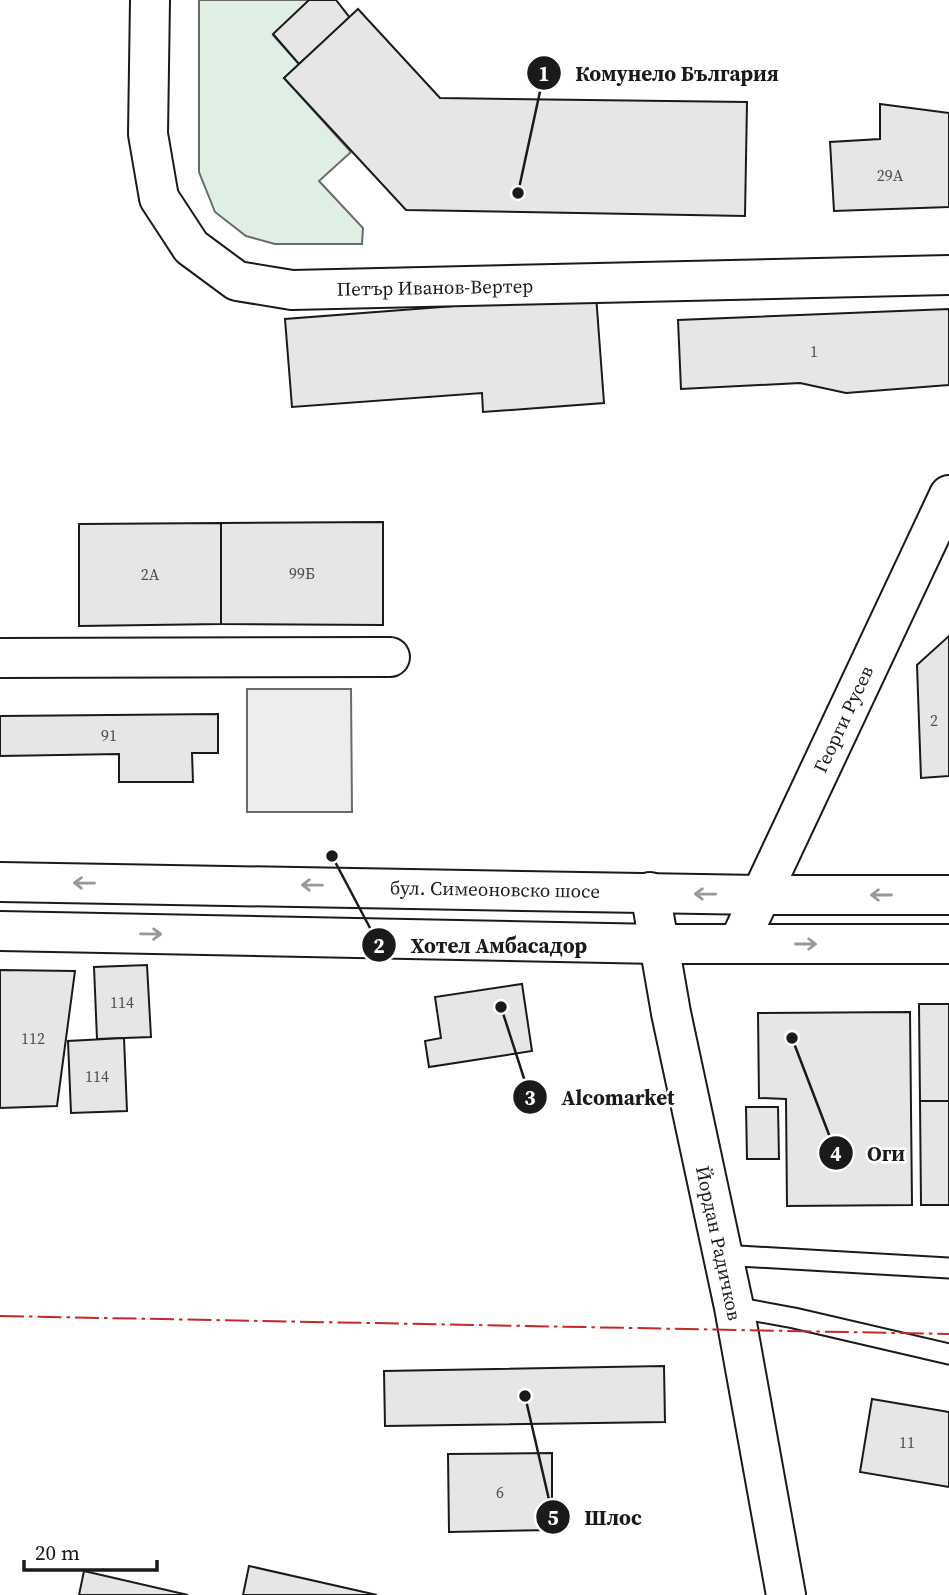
<svg xmlns="http://www.w3.org/2000/svg" width="949" height="1595" font-family="'Source Serif 4',serif">
	<style>
		.green { fill: #e0efe3; stroke: #6a6a6a; stroke-width: 2 }
		.parking { fill: #ededed; stroke: #6a6a6a; stroke-width: 2 }
		.building { fill: #e6e6e6; stroke: #1a1a1a; stroke-width: 2 }
		.lines { fill: none; stroke-linecap: round; stroke-linejoin: round }
		.service-casing { stroke: #1a1a1a; stroke-width: 23 }
		.minor-casing { stroke: #1a1a1a; stroke-width: 42 }
		.secondary-casing { stroke: #1a1a1a; stroke-width: 42 }
		.service { stroke: #fff; stroke-width: 19 }
		.minor { stroke: #fff; stroke-width: 38 }
		.secondary { stroke: #fff; stroke-width: 38 }
		.power { stroke: #c62828; stroke-width: 2; stroke-dasharray: 24 5 3.5 5; stroke-linecap: butt }
		.oneway { stroke: #989898 }
		.labels { text-anchor: middle; dominant-baseline: central; stroke-width: 5; stroke-linejoin: round; paint-order: stroke }
		.number-label { font-size: 16px; fill: #4d4d4d }
		.street-label { font-size: 19px; fill: #1a1a1a; stroke: #fff }
		.leader { fill: none; stroke: #1a1a1a; stroke-width: 2.5 }
		.callout-dot { fill: #1a1a1a; stroke: #fff; stroke-width: 2.5 }
		.mark-label { font-size: 21px; text-anchor: middle; font-weight: bold; fill: #fff }
		.callout-label { font-size: 21px; text-anchor: middle; font-weight: bold; fill: #1a1a1a; stroke: #fff; stroke-width: 5; stroke-linejoin: round; paint-order: stroke }
	</style>
	<rect width="100%" height="100%" fill="#fff"/>
	<path class="green" d="M199,0h113l-39,35 26,29 -15,14 67,74 -32,29 44,47 -1,16h-87l-29,-8 -31,-24 -16,-40z"/>
	<path class="parking" d="M247,689h104l1,123h-105z"/>
	<g class="building">
		<path d="M309,0h27l14,18 -51,46 -26,-30z"/>
		<path d="M358,9l82,89 307,4 -2,114 -339,-6 -122,-132z"/>
		<path d="M880,104l69,9v94l-115,4 -4,-69 50,-3z"/>
		<path d="M596,295l8,108 -121,9 -1,-19 -190,14 -7,-88z"/>
		<path d="M949,309v76l-103,8 -46,-10 -119,6 -3,-69z"/>
		<path d="M383,522v103l-162,-1v-101z"/>
		<path d="M221,523v101l-142,2v-102z"/>
		<path d="M949,636v140l-28,2 -4,-113z"/>
		<path d="M218,714v39h-26l1,29h-74v-28l-119,2v-40z"/>
		<path d="M147,965l4,72 -54,2 -3,-72z"/>
		<path d="M0,970l75,1 -18,135 -57,2z"/>
		<path d="M522,984l10,67 -103,16 -4,-26 16,-3 -6,-41z"/>
		<path d="M919,1004h30v97h-29z"/>
		<path d="M910,1012l2,193 -125,1 -1,-107 -27,-1 -1,-85z"/>
		<path d="M124,1038l3,73 -56,2 -3,-72z"/>
		<path d="M920,1101h29v104h-28z"/>
		<path d="M746,1107h32l1,52h-32z"/>
		<path d="M664,1366l1,56 -280,4 -1,-55z"/>
		<path d="M872,1399l77,13v75l-89,-15z"/>
		<path d="M552,1453v77l-103,2 -1,-78z"/>
		<path d="M249,1566l128,29h-134z"/>
		<path d="M84,1571l104,24h-109z"/>
	</g>
	<g class="lines">
		<defs>
			<g id="service">
				<path d="M722,1255l227,13"/>
				<path d="M734,1307l60,11 155,36"/>
			</g>
			<g id="minor">
				<path d="M150,0l-2,134 11,64 32,49 46,34 55,9 657,-15"/>
				<path d="M0,658l390,-1"/>
				<path d="M650,892l21,121 63,294 52,288"/>
				<path d="M738,944l211,-449"/>
			</g>
			<g id="secondary">
				<path d="M0,882l760,13h189"/>
				<path d="M0,931l658,13h291"/>
			</g>
		</defs>
		<use href="#service" class="service-casing"/>
		<use href="#minor" class="minor-casing"/>
		<use href="#secondary" class="secondary-casing"/>
		<use href="#service" class="service"/>
		<use href="#minor" class="minor"/>
		<use href="#secondary" class="secondary"/>
		<path class="power" d="M0,1316l949,18"/>
	</g>
	<defs><path id="oneway-shaft" d="M-6 0H5M1.5-3L5.5 0L1.5 3" fill="none" stroke-width="1.6" stroke-linecap="round" stroke-linejoin="round" transform="scale(1.75)"/></defs>
	<g class="oneway">
		<use href="#oneway-shaft" transform="translate(84 883) rotate(-179)"/>
		<use href="#oneway-shaft" transform="translate(312 885) rotate(-179)"/>
		<use href="#oneway-shaft" transform="translate(705 894) rotate(-179)"/>
		<use href="#oneway-shaft" transform="translate(881 895) rotate(180)"/>
		<use href="#oneway-shaft" transform="translate(151 934) rotate(1)"/>
		<use href="#oneway-shaft" transform="translate(806 944)"/>
	</g>
	<g class="labels">
		<g class="number-label">
			<text x="890" y="175">29А</text>
			<text x="814" y="351">1</text>
			<text x="302" y="573">99Б</text>
			<text x="150" y="574">2А</text>
			<text x="934" y="720">2</text>
			<text x="109" y="735">91</text>
			<text x="122" y="1002">114</text>
			<text x="33" y="1038">112</text>
			<text x="97" y="1076">114</text>
			<text x="907" y="1442">11</text>
			<text x="500" y="1492">6</text>
		</g>
		<g class="street-label">
			<text transform="translate(435 287) rotate(-1)">Петър Иванов-Вертер</text>
			<text transform="translate(843 719) rotate(-65)">Георги Русев</text>
			<text transform="translate(495 889) rotate(1)">бул. Симеоновско шосе</text>
			<text transform="translate(719 1243) rotate(78)">Йордан Радичков</text>
		</g>
	</g>
	<path class="leader" d="M518 193L544 73M332 856L379 945M501 1007L530 1097M792 1038L836 1153M525 1396L553 1517"/>
	<g class="callout-dot">
		<circle cx="518" cy="193" r="7"/>
		<circle cx="332" cy="856" r="7"/>
		<circle cx="501" cy="1007" r="7"/>
		<circle cx="792" cy="1038" r="7"/>
		<circle cx="525" cy="1396" r="7"/>
		<circle cx="544" cy="73" r="18"/>
		<circle cx="379" cy="945" r="18"/>
		<circle cx="530" cy="1097" r="18"/>
		<circle cx="836" cy="1153" r="18"/>
		<circle cx="553" cy="1517" r="18"/>
	</g>
	<g class="mark-label">
		<text x="544" y="81">1</text>
		<text x="379" y="953">2</text>
		<text x="530" y="1105">3</text>
		<text x="836" y="1161">4</text>
		<text x="553" y="1525">5</text>
	</g>
	<g class="callout-label">
		<text x="677" y="81">Комунело България</text>
		<text x="499" y="953">Хотел Амбасадор</text>
		<text x="618" y="1105">Alcomarket</text>
		<text x="886" y="1161">Оги</text>
		<text x="613" y="1525">Шлос</text>
	</g>
	<path d="M24 1560v10h133v-10" fill="none" stroke="#1a1a1a" stroke-width="3.5"/>
	<text x="35" y="1560" font-size="21" fill="#1a1a1a" stroke="#ffffff" stroke-width="5" paint-order="stroke">20 m</text>
</svg>
